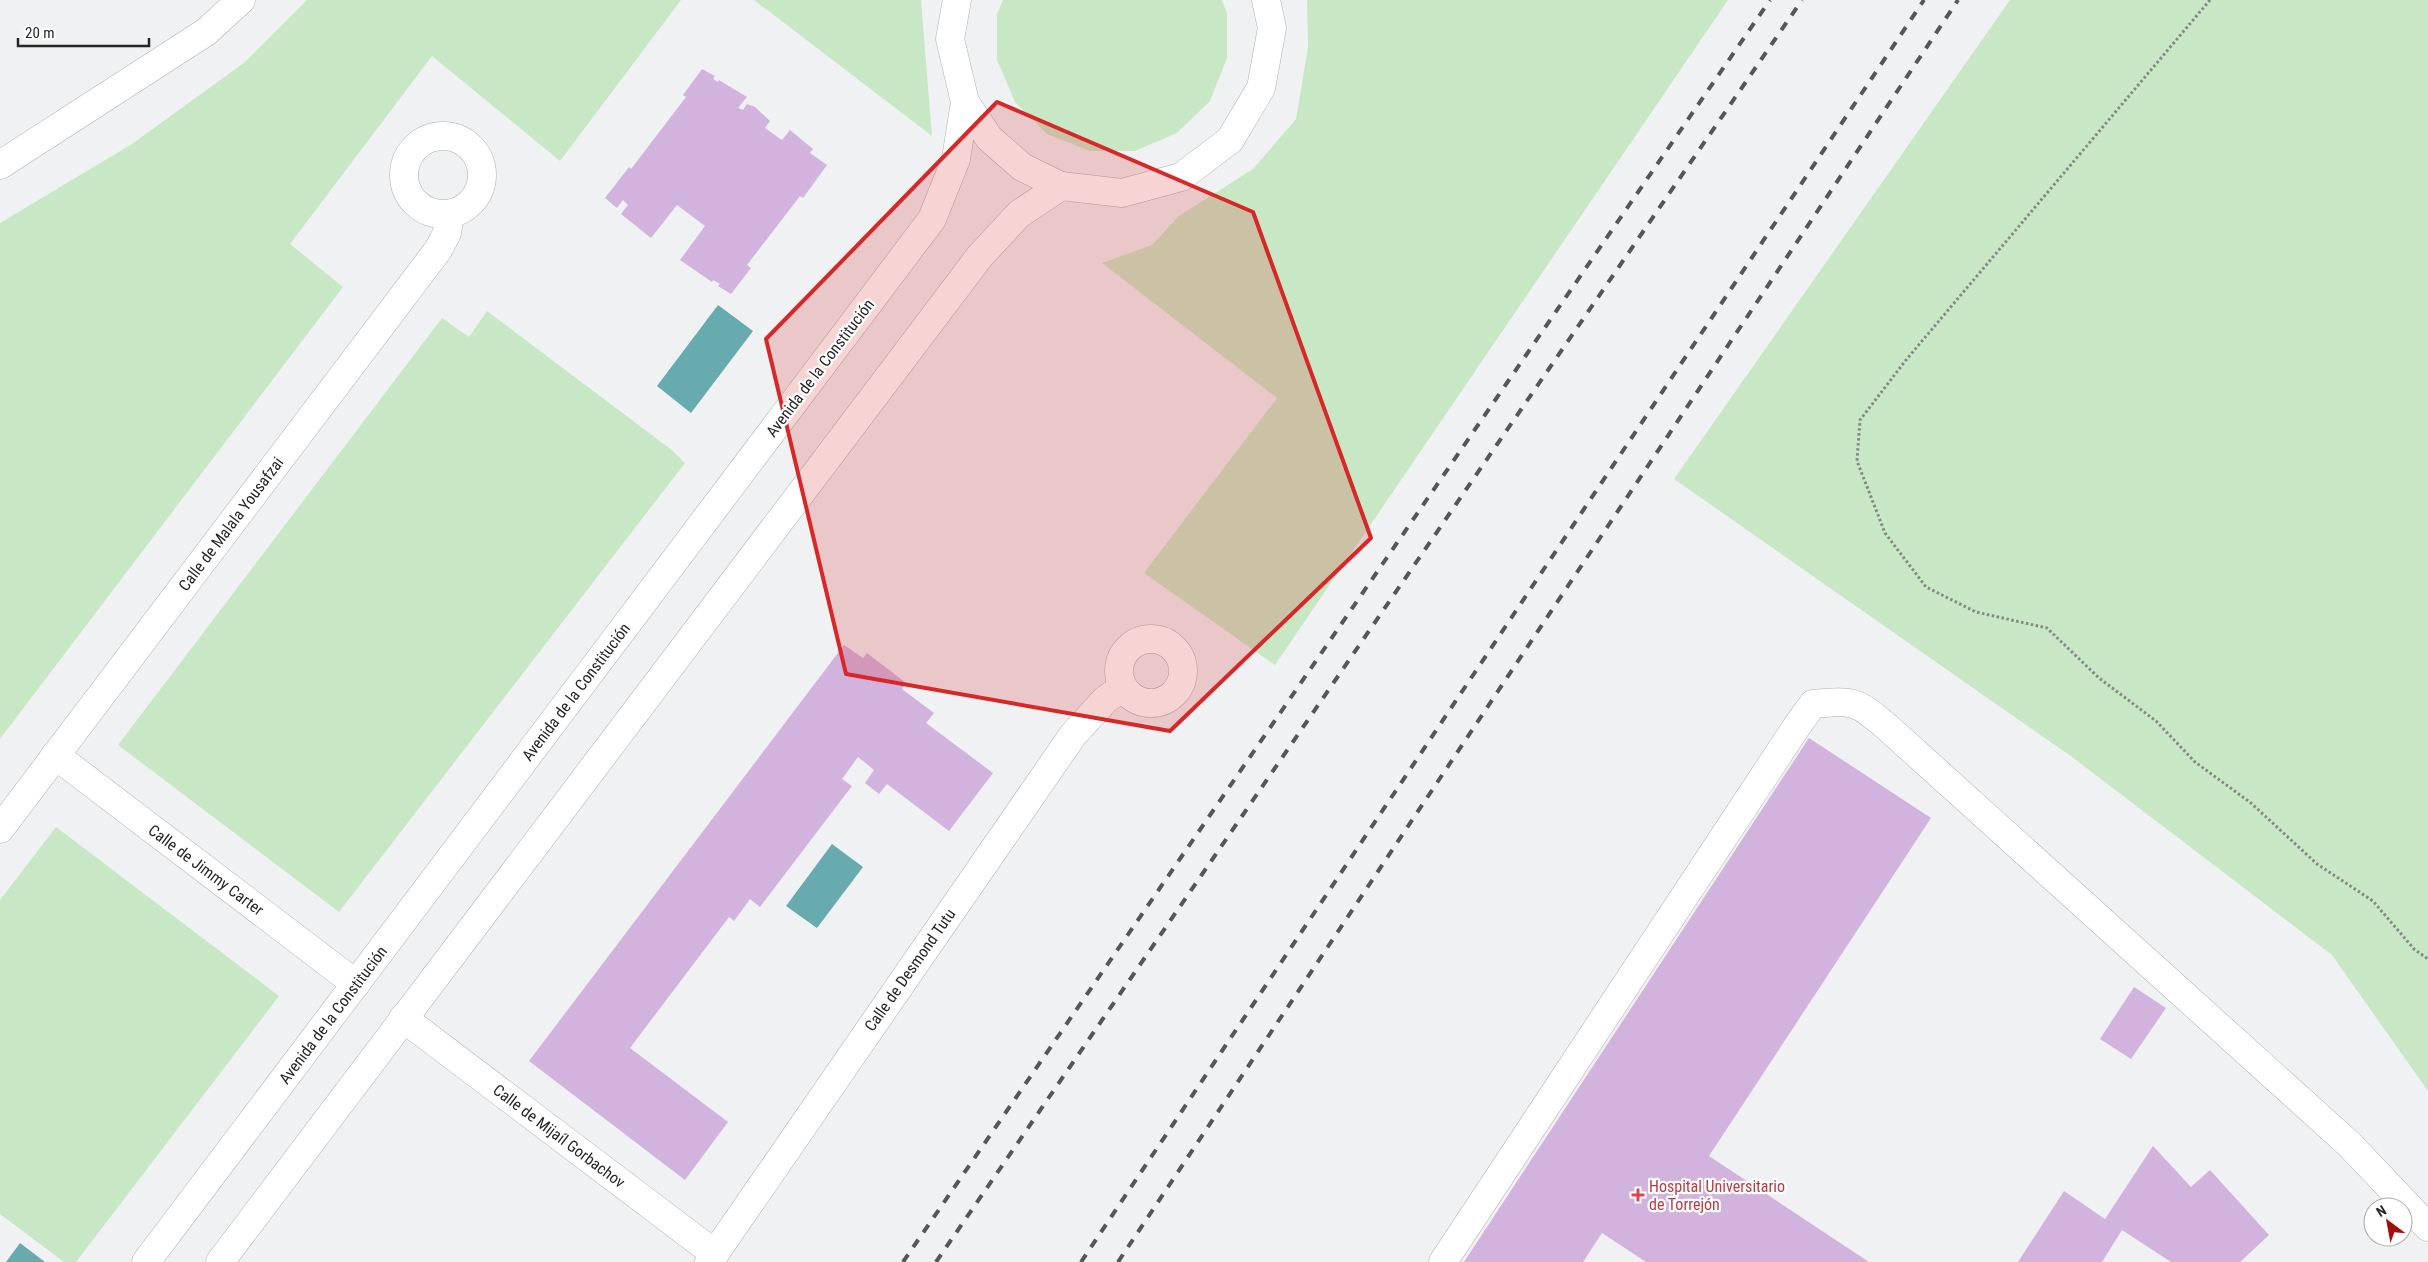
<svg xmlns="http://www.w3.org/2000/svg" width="2428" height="1262" font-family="'Roboto Condensed',sans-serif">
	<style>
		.green { fill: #c8e8c5 }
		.water { fill: #68abaf }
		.building { fill: #d2b3de }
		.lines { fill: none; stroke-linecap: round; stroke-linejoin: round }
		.minor-casing { stroke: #adaeaf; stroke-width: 29 }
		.major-casing { stroke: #adaeaf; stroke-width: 29 }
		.path { stroke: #868788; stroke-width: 3; stroke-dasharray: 2.5 2.5; stroke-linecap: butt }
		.minor { stroke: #fff; stroke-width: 28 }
		.major { stroke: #fff; stroke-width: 28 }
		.rail { stroke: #565657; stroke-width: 4; stroke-dasharray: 9 9; stroke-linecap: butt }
		.marked { fill: #d62828; fill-opacity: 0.2; stroke: #d62828; stroke-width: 4; stroke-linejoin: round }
		.health-dot { fill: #e0444e; stroke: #fff; stroke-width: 2 }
		.labels { text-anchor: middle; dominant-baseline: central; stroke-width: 4.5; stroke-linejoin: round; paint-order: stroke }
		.street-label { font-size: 16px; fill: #262627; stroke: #fff }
		.health-label { font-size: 16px; fill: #be3a42; stroke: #fff; text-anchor: start }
	</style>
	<rect width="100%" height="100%" fill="#eff1f2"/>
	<g class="green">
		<path d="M307,0h374l-121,161 -128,-105 -142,188 53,43 -343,452v-516l132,-79 113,-82z"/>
		<path d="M754,0h167l11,136z"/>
		<path d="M1003,0h219l5,13v45l-17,43 -33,32 -42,18h-45l-43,-17 -32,-32 -18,-42v-46z"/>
		<path d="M1307,0h421l-453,665 -131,-92 133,-175 -175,-135 50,-18 27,-29 74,-47 43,-50 12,-72z"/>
		<path d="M2010,0h418v1091l-96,-136 -260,-198 -398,-278z"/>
		<path d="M487,311l186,140 12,12 -346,449 -221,-167 324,-427 27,19z"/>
		<path d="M56,827l223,169 -203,266h-12l-64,-48v-314z"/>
	</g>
	<g class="water">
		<path d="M718,305l35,26 -62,82 -34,-27z"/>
		<path d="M832,844l31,23 -46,61 -31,-22z"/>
		<path d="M20,1243l25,19h-39z"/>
	</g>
	<g class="building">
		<path d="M702,69l13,7 -2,3 5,3 1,-2 28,17 -9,11 5,2 4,-6 8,3 15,14 -5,7 17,12 8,-10 23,19 -3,4 17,12 -24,33 -3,-2 -53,69 4,3 -20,26 -13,-8 2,-2 -7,-4 -1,2 -32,-22 25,-34 -28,-21 -26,33 -30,-24 7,-9 -5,-5 -6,8 -12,-10 24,-31 2,2 55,-72 -3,-2z"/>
		<path d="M844,645l19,13 4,-5 39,30 -4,6 32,24 -8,10 67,50 -44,58 -62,-47 -8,10 -14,-11 9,-13 -16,-13 -16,22 10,7 -92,121 -10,-8 -16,22 -5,-4 -99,131 98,74 -43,58 -156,-119z"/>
		<path d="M1809,738l122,80 -222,338 160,106h-223l-44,-29 -19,29h-119z"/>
		<path d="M2134,987l32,21 -35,51 -31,-20z"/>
		<path d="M2153,1146l38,41 19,-17 59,65 -29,27h-69l-49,-32 -20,32h-84l46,-71 41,28z"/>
	</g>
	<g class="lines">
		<defs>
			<g id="minor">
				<circle cx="443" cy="175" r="39"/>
				<path d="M0,165l206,-133 35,-32"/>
				<circle cx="1151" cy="671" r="32"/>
				<path d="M55,755l301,229"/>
				<path d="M0,829l438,-579 9,-17 3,-19"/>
				<path d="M403,1018l312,236"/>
				<path d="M709,1262l364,-527 32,-35 17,-12"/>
				<path d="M1443,1262l354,-536 16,-22c42,-4 43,-3 74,23l462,417 79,83"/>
			</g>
			<g id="major">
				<path d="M957,0l-7,39 15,63 24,36 33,29 39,19 61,7 59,-16 49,-37 31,-52 11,-60 -6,-28"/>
				<path d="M146,1262l786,-1043 24,-60 9,-57"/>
				<path d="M220,1262l760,-1006 39,-42 42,-28"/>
			</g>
		</defs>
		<use href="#minor" class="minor-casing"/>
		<use href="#major" class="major-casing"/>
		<path class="path" d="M2210,0l-304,360 -46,60 -3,41 28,72 41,54 50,25 71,16 52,50 57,43 39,41 56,41 66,61 56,37 41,48 14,10"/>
		<use href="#minor" class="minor"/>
		<use href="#major" class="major"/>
		<g class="rail">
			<path d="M903,1262l867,-1262"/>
			<path d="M936,1262l866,-1262"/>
			<path d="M1081,1262l843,-1262"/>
			<path d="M1118,1262l840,-1262"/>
		</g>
	</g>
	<path class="marked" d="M997,102l256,110 118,326 -201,193 -324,-57 -80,-335z"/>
	<path class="health-dot" d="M1635.5 1187.5h5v5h5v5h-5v5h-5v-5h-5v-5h5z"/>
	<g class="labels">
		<g class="street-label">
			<text transform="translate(820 368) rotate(-53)">Avenida de la Constitución</text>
			<text transform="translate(231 524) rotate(-53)">Calle de Malala Yousafzai</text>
			<text transform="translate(576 692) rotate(-53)">Avenida de la Constitución</text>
			<text transform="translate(206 870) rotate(37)">Calle de Jimmy Carter</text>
			<text transform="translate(910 970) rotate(-55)">Calle de Desmond Tutu</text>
			<text transform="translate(333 1015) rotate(-53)">Avenida de la Constitución</text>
			<text transform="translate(559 1136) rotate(37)">Calle de Mijaíl Gorbachov</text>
		</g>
		<g class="health-label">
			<text x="1649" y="1186">Hospital Universitario<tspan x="1649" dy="18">de Torrejón</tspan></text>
		</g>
	</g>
	<g transform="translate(2388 1222) rotate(328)"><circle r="24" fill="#ffffff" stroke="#a8a8a9"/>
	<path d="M0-4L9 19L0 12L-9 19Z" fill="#a50f0b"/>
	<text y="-8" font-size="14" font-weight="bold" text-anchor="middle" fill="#262627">N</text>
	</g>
	<path d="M18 38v8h131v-8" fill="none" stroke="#262627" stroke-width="2.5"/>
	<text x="25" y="38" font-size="15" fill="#262627" stroke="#ffffff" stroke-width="4" paint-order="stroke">20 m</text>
</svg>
